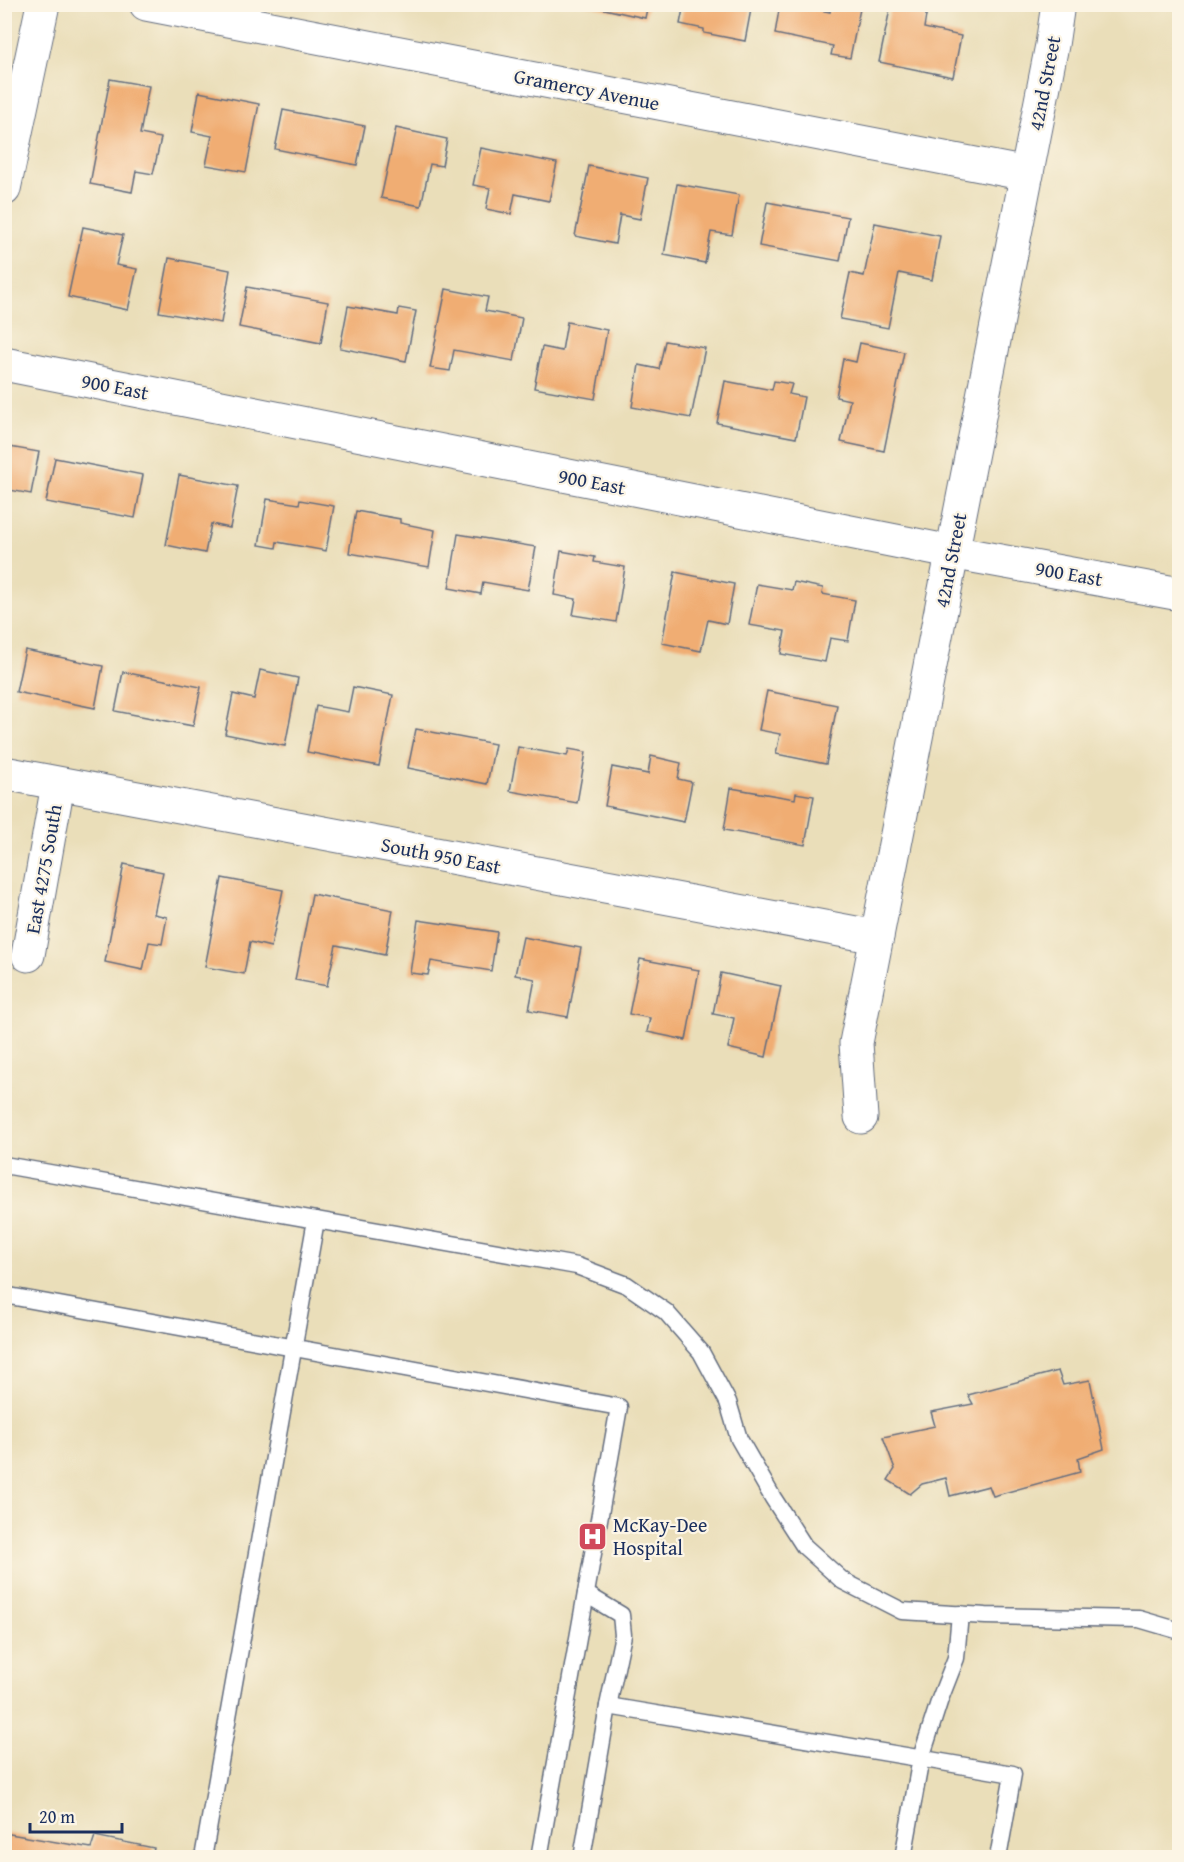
<svg xmlns="http://www.w3.org/2000/svg" width="1184" height="1862" font-family="'Gentium Book Plus',serif">
	<style>
		.building { fill: #f0ad73 }
		.lines { fill: none; stroke-linecap: round; stroke-linejoin: round }
		.service-casing { stroke: #636c7e; stroke-width: 19 }
		.minor-casing { stroke: #636c7e; stroke-width: 35 }
		.service { stroke: #fff; stroke-width: 16 }
		.minor { stroke: #fff; stroke-width: 33 }
		.labels { text-anchor: middle; dominant-baseline: central; stroke-width: 4.5; stroke-linejoin: round; paint-order: stroke }
		.street-label { font-size: 20px; fill: #1b2f5e; stroke: #fcf5e5 }
		.poi-label { font-size: 20px; fill: #1b2f5e; stroke: #fcf5e5; text-anchor: start }
	</style>
	<rect width="100%" height="100%" fill="#fcf5e5"/>
	<filter id="ink" filterUnits="userSpaceOnUse"><feTurbulence type="fractalNoise" baseFrequency=".0167" numOctaves="2"/><feDisplacementMap in="SourceGraphic" scale="12" xChannelSelector="R" yChannelSelector="G"/><feConvolveMatrix kernelMatrix="1 2 1 2 8 2 1 2 1" color-interpolation-filters="sRGB"/></filter>
	<filter id="wash" filterUnits="userSpaceOnUse"><feTurbulence type="fractalNoise" baseFrequency=".008" numOctaves="4" result="noise"/><feDisplacementMap in="SourceGraphic" scale="24" xChannelSelector="R" yChannelSelector="G"/><feGaussianBlur stdDeviation="1.35" result="paint"/><feColorMatrix in="noise" values="0 0 0 0 0 0 0 0 0 0 0 0 0 0 0 0 0 1.4 0 .05"/><feComposite in="paint" operator="in"/></filter>
	<g filter="url(#wash)">
		<rect width="100%" height="100%" fill="#eadeb9"/>
		<g id="blocks">
			<g class="building">
				<path d="M582,4h66l-3,14z"/>
				<path d="M684,4h68l-7,37 -41,-8v-4l-24,-5z"/>
				<path d="M780,4h12l38,8 1,-8h30l-11,54 -19,-3 2,-9 -58,-12z"/>
				<path d="M891,4h13l23,5 -3,19 37,8 -8,41 -74,-15z"/>
				<path d="M110,79l39,7 -9,48 21,4 -8,36 -17,-3 -4,21 -42,-8z"/>
				<path d="M199,92l60,12 -13,68 -40,-7 6,-29 -20,-4z"/>
				<path d="M283,110l82,16 -8,39 -82,-16z"/>
				<path d="M396,128l51,11 -5,27 -12,-2 -9,42 -40,-8z"/>
				<path d="M481,148l76,15 -8,38 -34,-7 -4,20 -25,-5 4,-21 -17,-3z"/>
				<path d="M589,166l59,12 -8,41 -20,-4 -5,29 -40,-8z"/>
				<path d="M677,184l62,11 -7,40 -21,-3 -6,31 -41,-8z"/>
				<path d="M767,202l81,15 -8,44 -81,-15z"/>
				<path d="M875,223l65,13 -8,44 -33,-7 -11,55 -48,-9 10,-46 14,3z"/>
				<path d="M83,227l40,8 -7,30 21,4 -9,41 -60,-13z"/>
				<path d="M169,258l61,12 -9,53 -62,-11z"/>
				<path d="M247,287l81,15 -7,41 -82,-16z"/>
				<path d="M446,289l42,8 -3,14 37,7 -8,43 -60,-11 -4,21 -20,-3z"/>
				<path d="M348,306l50,9 1,-7 17,3 -10,50 -66,-13z"/>
				<path d="M567,322l40,8 -12,69 -61,-11 8,-41 20,4z"/>
				<path d="M665,341l40,7 -14,70 -59,-11 7,-42 20,4z"/>
				<path d="M860,343l44,9 -20,99 -43,-9 9,-42 -14,-3 7,-38 13,3z"/>
				<path d="M725,381l47,9 2,-9 18,3 -3,10 15,3 -8,41 -79,-15z"/>
				<path d="M4,441l6,1 -1,5 30,5 -8,42 -27,-5z"/>
				<path d="M55,458l88,17 -8,43 -89,-16z"/>
				<path d="M179,475l59,11 -8,42 -19,-4 -6,29 -39,-8z"/>
				<path d="M267,499l32,5 1,-4 34,6 -8,45 -49,-9 -1,6 -17,-3z"/>
				<path d="M356,511l44,8v4l35,7 -6,37 -80,-14z"/>
				<path d="M458,534l78,13 -8,43 -45,-8 -2,12 -32,-6z"/>
				<path d="M561,551l34,6 -1,5 31,5 -9,55 -43,-7 3,-16 -22,-4z"/>
				<path d="M675,572l59,12 -7,40 -19,-4 -7,31 -39,-8z"/>
				<path d="M794,582l29,6 -1,6 33,6 -7,41 -18,-3 -5,24 -44,-8 4,-23 -36,-6 8,-41 35,6z"/>
				<path d="M25,650l78,16 -8,42 -79,-16z"/>
				<path d="M260,670l38,8 -13,68 -60,-12 8,-40 21,5z"/>
				<path d="M123,672l78,15 -8,39 -78,-15z"/>
				<path d="M353,687l40,8 -14,71 -72,-14 9,-46 32,6z"/>
				<path d="M767,691l70,14 -11,59 -50,-10 4,-20 -21,-4z"/>
				<path d="M416,729l79,15 -8,40 -79,-16z"/>
				<path d="M518,747l49,9 2,-7 17,3 -9,51 -67,-12z"/>
				<path d="M651,756l30,7 -3,16 14,3 -8,40 -79,-16 7,-39 36,7z"/>
				<path d="M731,788l64,11 1,-6 18,3 -9,49 -81,-15z"/>
				<path d="M124,864l39,8 -9,42 13,3 -5,27 -13,-2 -6,28 -38,-8z"/>
				<path d="M222,878l61,12 -12,57 -21,-5 -6,32 -39,-7z"/>
				<path d="M312,894l81,16 -8,45 -49,-10 -9,41 -32,-6z"/>
				<path d="M418,920l79,12 -6,39 -60,-10 -3,14 -18,-2z"/>
				<path d="M523,937l58,11 -13,69 -39,-7 6,-31 -20,-4z"/>
				<path d="M640,959l59,11 -13,70 -39,-8 3,-14 -21,-4z"/>
				<path d="M721,973l60,13 -15,71 -38,-9 6,-30 -21,-4z"/>
				<path d="M1058,1371l5,14 27,-5 14,69 -26,9 2,14 -87,24 -4,-10 -39,10 -4,-18 -24,6 -12,10 -22,-14 7,-11 -12,-32 52,-11 -4,-14 42,-8 -5,-9z"/>
				<path d="M4,1833l87,15 4,-12 59,12 -2,10h-148z"/>
			</g>
		</g>
	</g>
	<g filter="url(#ink)">
		<use href="#blocks" fill-opacity="0" stroke="#636c7e" stroke-width="1.5"/>
		<g class="lines">
			<defs>
				<g id="service">
					<path d="M4,1165l573,101 50,19 39,27 35,40 27,50 11,37 34,59 31,48 39,35 59,30 84,5 153,3 41,12"/>
					<path d="M4,1295l615,112 -80,451"/>
					<path d="M608,1706l405,68 -15,84"/>
					<path d="M203,1858l113,-638"/>
					<path d="M582,1858l26,-152 15,-71 -2,-20 -35,-21"/>
					<path d="M903,1858l18,-100 19,-59 16,-41 4,-44"/>
				</g>
				<g id="minor">
					<path d="M146,4l881,170"/>
					<path d="M4,189l39,-185"/>
					<path d="M4,364l947,188 229,42"/>
					<path d="M4,773l873,164"/>
					<path d="M28,955l30,-171"/>
					<path d="M861,1117l-5,-74 196,-998 6,-41"/>
				</g>
			</defs>
			<use href="#service" class="service-casing"/>
			<use href="#minor" class="minor-casing"/>
			<use href="#service" class="service"/>
			<use href="#minor" class="minor"/>
		</g>
	</g>
	<defs>
		<symbol id="hospital-square" viewBox="-11 -11 22 22"><rect x="-9" y="-9" width="18" height="18" rx="4" fill="#d1495b" stroke="#fcf5e5"/><path d="M-5-5h3v3.5h4V-5h3V5h-3V1.5h-4V5h-3Z" fill="#fff"/></symbol>
	</defs>
	<g fill-rule="evenodd">
		<use href="#hospital-square" x="576" y="1520" width="33" height="33"/>
	</g>
	<g class="labels">
		<g class="street-label">
			<text transform="translate(1044 83) rotate(-79)">42nd Street</text>
			<text transform="translate(587 89) rotate(11)">Gramercy Avenue</text>
			<text transform="translate(115 386) rotate(11)">900 East</text>
			<text transform="translate(592 481) rotate(11)">900 East</text>
			<text transform="translate(950 560) rotate(-79)">42nd Street</text>
			<text transform="translate(1069 573) rotate(10)">900 East</text>
			<text transform="translate(441 855) rotate(11)">South 950 East</text>
			<text transform="translate(43 869) rotate(-80)">East 4275 South</text>
		</g>
		<g class="poi-label">
			<text x="613" y="1524">McKay-Dee<tspan x="613" dy="23">Hospital</tspan></text>
		</g>
	</g>
	<rect width="1184" height="1862" fill="none" stroke="#fcf5e5" stroke-width="24"/>
	<path d="M30 1823v9h92v-9" fill="none" stroke="#1b2f5e" stroke-width="3"/>
	<text x="39" y="1823" font-size="18" fill="#1b2f5e" stroke="#fcf5e5" stroke-width="4.5" paint-order="stroke">20 m</text>
</svg>
